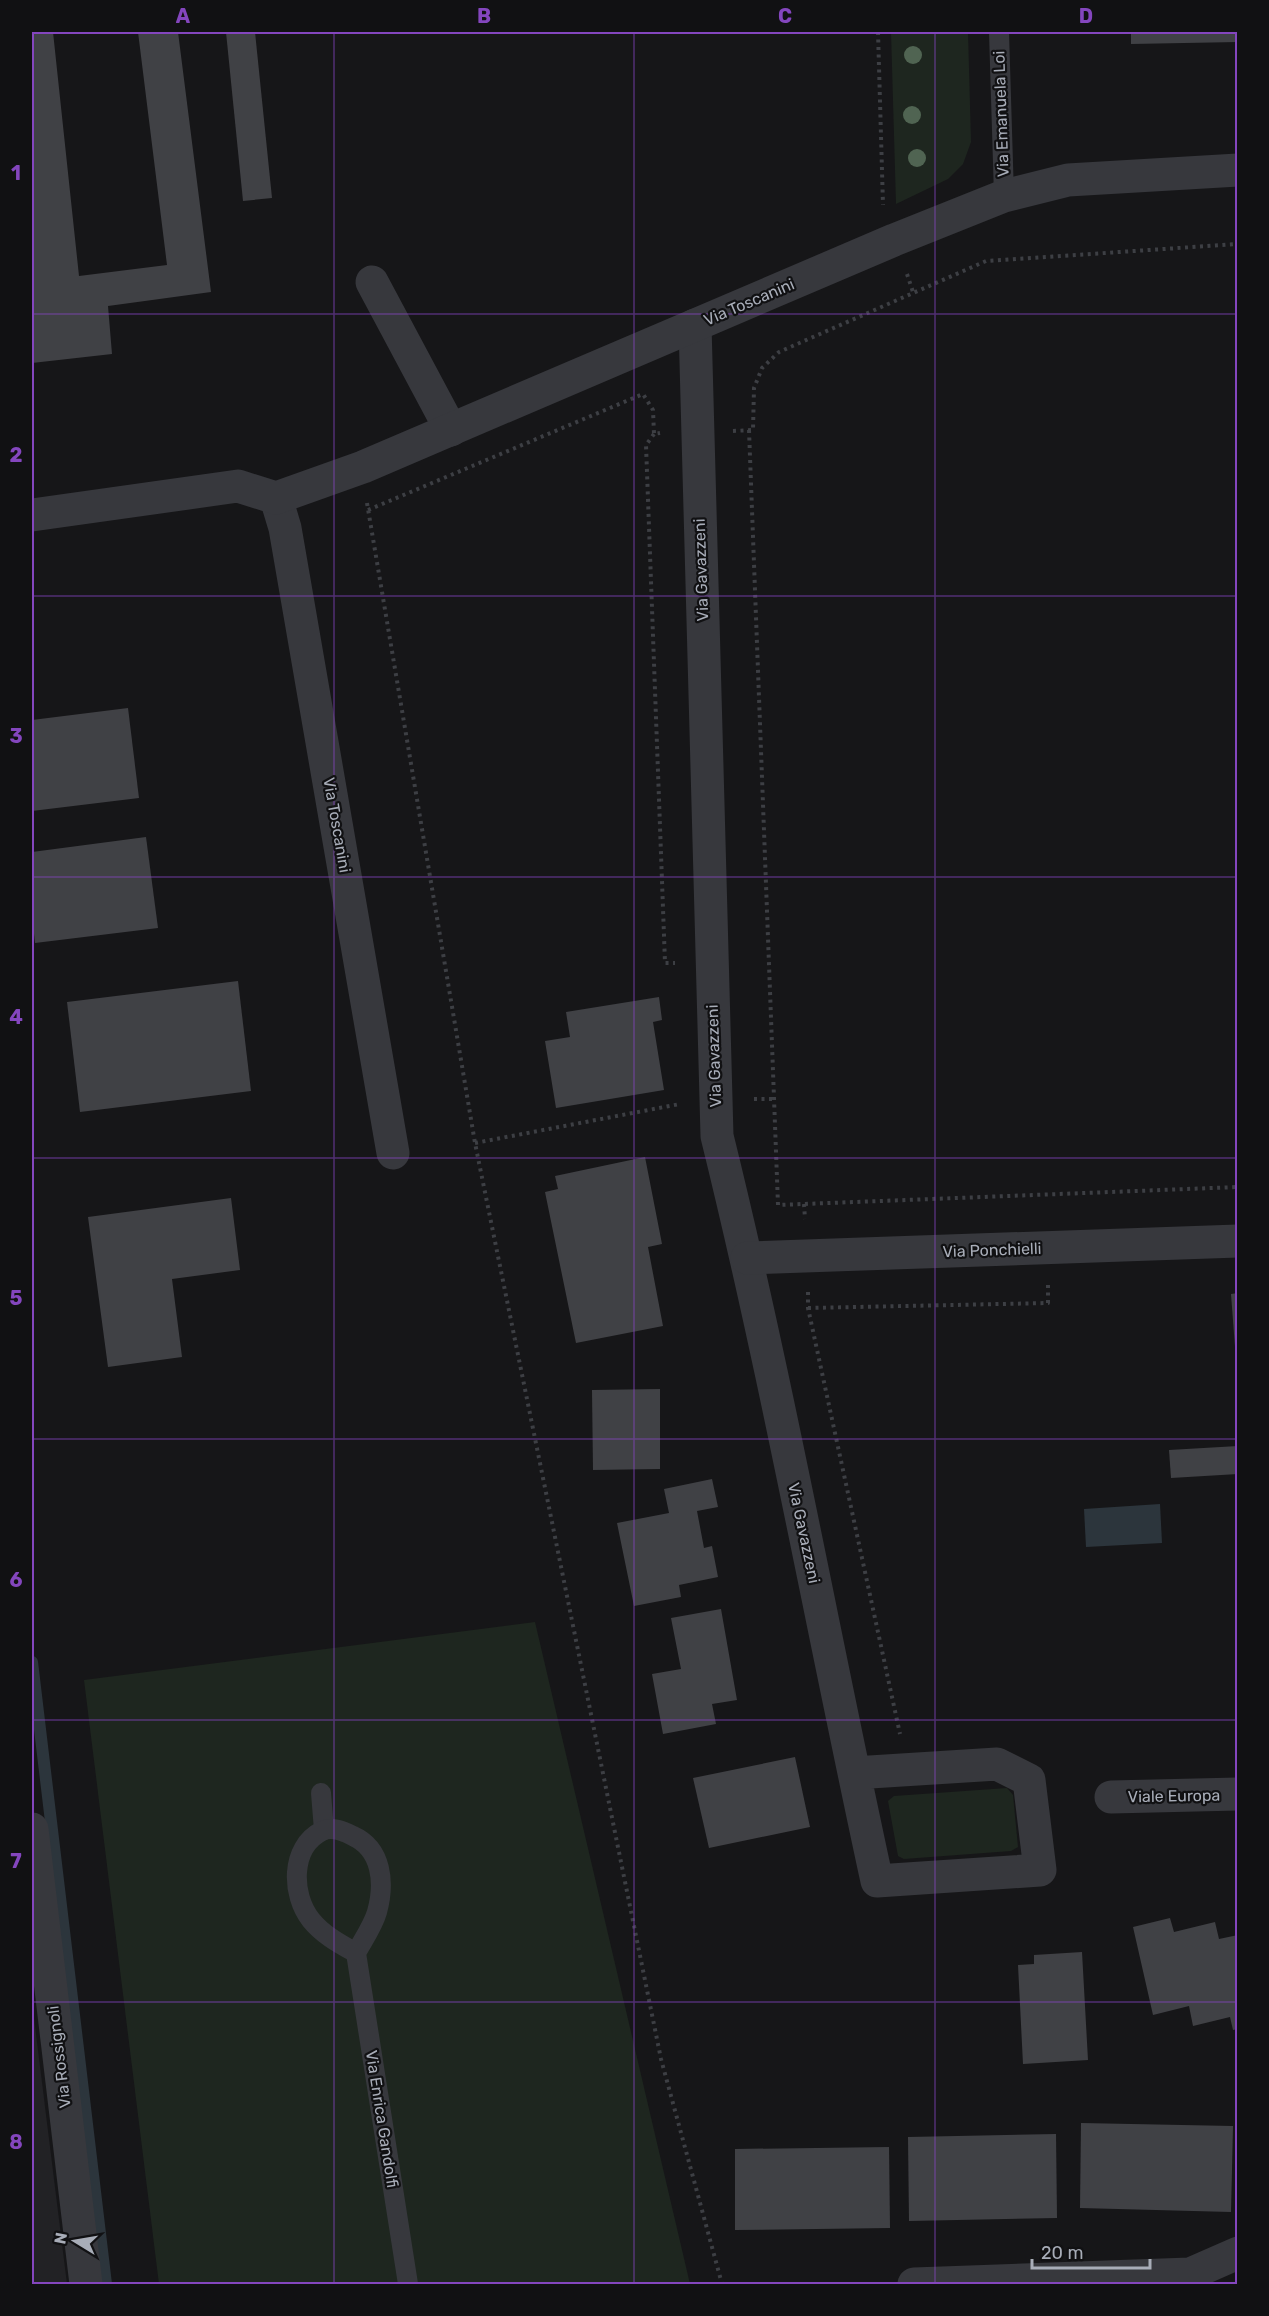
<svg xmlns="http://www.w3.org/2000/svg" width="1269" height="2316" font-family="Rubik,sans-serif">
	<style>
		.built { fill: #222225 }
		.green { fill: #1e261f }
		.water { fill: #2c353c }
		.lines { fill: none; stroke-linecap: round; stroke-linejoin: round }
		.stream { stroke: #2c353c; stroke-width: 12 }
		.building { fill: #404145 }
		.path { stroke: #3d3f44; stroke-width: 4; stroke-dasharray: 3 4.5; stroke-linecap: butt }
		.lane { stroke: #37383d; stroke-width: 20 }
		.street { stroke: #37383d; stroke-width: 33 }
		.tree { fill: #506452 }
		.grid { fill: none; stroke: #8446be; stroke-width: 1.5; stroke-opacity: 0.55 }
		.labels { text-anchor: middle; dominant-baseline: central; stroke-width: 4.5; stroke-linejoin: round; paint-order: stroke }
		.street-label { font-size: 16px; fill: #a8adb8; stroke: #111113 }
		.neatline { fill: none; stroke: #8446be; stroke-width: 2 }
		.grid-label { font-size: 20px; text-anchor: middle; font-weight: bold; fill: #8446be }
	</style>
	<rect width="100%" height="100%" fill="#161618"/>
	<path class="built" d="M32,2002l35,282h-35z"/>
	<g class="green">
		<path d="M891,32h77l3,110 -8,22 -15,15 -52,25z"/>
		<path d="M535,1622l155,662h-531l-75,-604z"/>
		<path d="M1007,1788l6,7 5,52 -7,4 -107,8 -6,-3 -10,-55 6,-5z"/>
	</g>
	<path class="water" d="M1160,1504l2,39 -76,4 -2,-38z"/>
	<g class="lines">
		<path class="stream" d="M32,1662l74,622"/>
	</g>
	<g class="building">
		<path d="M32,32h21l26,244 88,-11 -29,-233h40l33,260 -103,14 4,48 -80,9z"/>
		<path d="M226,32h29l17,166 -29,3z"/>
		<path d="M1131,32h107v10l-107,2z"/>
		<path d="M128,708l11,90 -107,13v-91z"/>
		<path d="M146,837l12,91 -123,15 -3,-28v-63z"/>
		<path d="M238,981l13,110 -171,21 -13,-110z"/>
		<path d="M659,997l3,23 -9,2 11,68 -108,18 -11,-67 25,-4 -4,-25z"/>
		<path d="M645,1157l17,87 -14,3 15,79 -87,17 -31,-151 13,-3 -3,-13z"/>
		<path d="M231,1198l9,72 -68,9 10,78 -74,10 -20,-150z"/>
		<path d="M1238,1293v67h-2l-5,-66z"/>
		<path d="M660,1389v80l-67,1 -1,-80z"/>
		<path d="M1238,1446v28l-67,4 -2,-28z"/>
		<path d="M712,1479l6,28 -21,4 7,37 8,-2 6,31 -39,8 2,12 -47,9 -17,-83 52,-10 -5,-24z"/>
		<path d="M721,1609l16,91 -25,4 4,20 -53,10 -11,-60 29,-5 -10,-51z"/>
		<path d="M795,1757l15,70 -101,21 -16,-70z"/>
		<path d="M1170,1918l4,14 41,-10 4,17 19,-4v94l-5,1 -3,-13 -37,9 -4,-20 -36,9 -20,-88z"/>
		<path d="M1082,1952l6,108 -65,4 -5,-99 16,-1v-9z"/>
		<path d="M1081,2123l152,3 -2,86 -151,-4z"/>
		<path d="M1056,2134l1,84 -148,3 -1,-84z"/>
		<path d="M889,2147l1,81 -155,2v-81z"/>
	</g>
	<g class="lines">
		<g class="path">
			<path d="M878,32l5,173"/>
			<path d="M907,274l6,18"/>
			<path d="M749,430l29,775 460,-18"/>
			<path d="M733,431l20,-1 1,-42 8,-20 17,-16 207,-91 252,-17"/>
			<path d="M654,434l-8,11 19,518h10"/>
			<path d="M367,503l108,640 186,916 61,225"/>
			<path d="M368,510l275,-116 10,16 1,24 6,-1"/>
			<path d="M754,1099h19"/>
			<path d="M475,1143l205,-39"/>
			<path d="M804,1204l1,15"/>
			<path d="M808,1292v16l92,426"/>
			<path d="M808,1308l240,-5v-18"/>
		</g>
		<g class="lane">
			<path d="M999,32l5,164"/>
			<path d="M321,1793l3,37"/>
			<path d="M356,1953c-16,-9 -33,-18 -45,-33 -20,-25 -21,-73 11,-89 10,-5 21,0 31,5 29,13 32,47 24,76 -4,14 -14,28 -21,41l52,331"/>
		</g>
		<g class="street">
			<path d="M372,282l79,148"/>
			<path d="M695,325l22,811c61,247 106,497 160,745l163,-11 -11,-90 -32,-16 -143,9"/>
			<path d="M276,498l9,30 108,625"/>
			<path d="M32,515l206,-29 38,12 87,-31 531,-227 110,-44 64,-16 170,-10"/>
			<path d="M747,1258l491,-17"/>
			<path d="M1111,1797l127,-3"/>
			<path d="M32,1829l54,455"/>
			<path d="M914,2284l276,-10 48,-21"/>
		</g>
	</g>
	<g class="tree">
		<circle cx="913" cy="55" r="9"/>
		<circle cx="912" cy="115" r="9"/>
		<circle cx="917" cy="158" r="9"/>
	</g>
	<path class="grid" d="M334,32v2252M634,32v2252M935,32v2252M32,314h1206M32,596h1206M32,877h1206M32,1158h1206M32,1439h1206M32,1720h1206M32,2002h1206"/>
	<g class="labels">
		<g class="street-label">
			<text transform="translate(1001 114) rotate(-92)">Via Emanuela Loi</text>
			<text transform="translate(749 302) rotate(-23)">Via Toscanini</text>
			<text transform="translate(701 570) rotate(-92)">Via Gavazzeni</text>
			<text transform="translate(337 825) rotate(80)">Via Toscanini</text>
			<text transform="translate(714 1056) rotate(-92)">Via Gavazzeni</text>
			<text transform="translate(992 1250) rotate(-2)">Via Ponchielli</text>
			<text transform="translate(804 1533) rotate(78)">Via Gavazzeni</text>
			<text transform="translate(1174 1796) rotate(-1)">Viale Europa</text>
			<text transform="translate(59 2057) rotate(-97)">Via Rossignoli</text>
			<text transform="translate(382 2119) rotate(81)">Via Enrica Gandolfi</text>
		</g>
	</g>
	<rect width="1269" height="2316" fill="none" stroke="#111113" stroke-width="66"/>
	<g transform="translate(75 2241) rotate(281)" stroke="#111113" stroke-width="4.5" paint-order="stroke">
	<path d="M0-4.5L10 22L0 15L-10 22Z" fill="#a8adb8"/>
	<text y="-9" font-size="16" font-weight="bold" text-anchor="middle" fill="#a8adb8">N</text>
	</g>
	<path d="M1032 2259v9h118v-9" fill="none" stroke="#a8adb8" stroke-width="3"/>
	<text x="1041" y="2259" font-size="18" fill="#a8adb8" stroke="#111113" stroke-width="4.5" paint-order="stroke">20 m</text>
	<rect x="33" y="33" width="1203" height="2250" class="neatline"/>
	<g class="grid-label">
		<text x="183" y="23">A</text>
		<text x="484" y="23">B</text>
		<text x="785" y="23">C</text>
		<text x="1086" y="23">D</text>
		<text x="16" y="180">1</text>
		<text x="16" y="462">2</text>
		<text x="16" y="743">3</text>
		<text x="16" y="1024">4</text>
		<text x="16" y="1305">5</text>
		<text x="16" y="1587">6</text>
		<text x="16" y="1868">7</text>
		<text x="16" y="2149">8</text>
	</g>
</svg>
